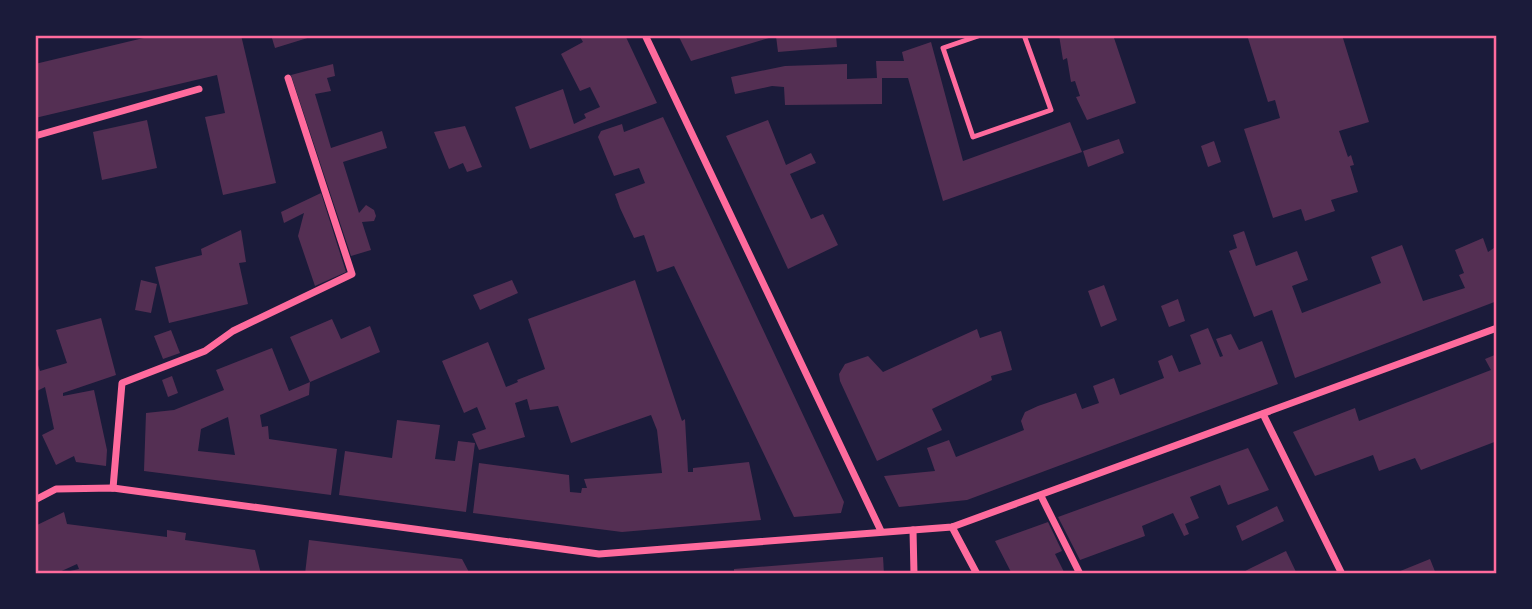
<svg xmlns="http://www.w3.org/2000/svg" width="1532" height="609" font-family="Karla,sans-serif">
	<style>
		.building { fill: #542f53; fill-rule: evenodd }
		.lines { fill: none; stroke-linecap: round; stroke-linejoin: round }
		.service { stroke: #ff6b9d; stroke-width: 5 }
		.minor { stroke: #ff6b9d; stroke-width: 7 }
		.neatline { fill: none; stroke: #ff6b9d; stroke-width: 2.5 }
	</style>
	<rect width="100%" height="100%" fill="#1b1b3a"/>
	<g class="building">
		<path d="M156,35h85l35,148 -53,12 -18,-78 20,-4 -8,-38 -182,43v-54z"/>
		<path d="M271,35h42l1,1 -39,12z"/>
		<path d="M579,35h46l32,68 -127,46 -15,-42 48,-18 11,35 12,-6 -2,-4 16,-7 -10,-20 -10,4 -19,-37 22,-12z"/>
		<path d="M678,35h158l1,12 -59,5 -2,-16 -85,25z"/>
		<path d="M1059,35h54l23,68 -49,17 -11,-23 4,-1 -5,-15 -4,1 -4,-24 -4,2z"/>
		<path d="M1247,35h95l27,87 -30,9 9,26 3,-2 3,10 -4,1 8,26 -27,8 4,11 -30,10 -4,-12 -28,9 -29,-89 36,-11 -5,-18 -7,2z"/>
		<path d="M931,42l32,119 107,-39 12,30 -139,49 -35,-123h-26v26l-97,1 -1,-18 -12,-1 -37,8 -4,-17 54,-11 62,-2v15l30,-1 -1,-17h28l-2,-9z"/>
		<path d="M333,64l2,12 -8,2 4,13 -16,3 16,54 51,-17 5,17 -44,14 16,51 7,-8 8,5 2,6 -2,5 -12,1 9,28 -20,6 -60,-181z"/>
		<path d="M663,117l181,385 -3,11 -47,4 -120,-251 -17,6 -13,-37 -10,3 -14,-30 -5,-14 30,-11 -6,-15 -25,8 -16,-39 3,-6 21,-7 2,8z"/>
		<path d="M147,120l10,48 -55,12 -9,-48z"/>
		<path d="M768,120l18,45 25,-12 5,10 -26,11 21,45 12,-5 15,31 -50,24 -62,-133z"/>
		<path d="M465,126l17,41 -15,5 -4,-9 -14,6 -15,-37z"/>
		<path d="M1119,139l5,14 -36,14 -5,-16z"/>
		<path d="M1214,141l7,21 -13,5 -7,-21z"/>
		<path d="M321,193l25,79 -31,14 -17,-50 6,-23 -20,10 -3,-11z"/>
		<path d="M241,230l5,32 -7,1 9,41 -79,19 -14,-56 47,-12 -1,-6z"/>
		<path d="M1244,231l12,35 41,-15 11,29 -16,6 10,27 79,-30 -10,-26 31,-12 21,56 42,-13 -6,-13 5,-2 -9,-23 28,-12 5,14 9,-6v55l-202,77 -23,-68 -18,7 -25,-66 8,-3 -4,-13z"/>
		<path d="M141,280l16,4 -6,29 -16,-3z"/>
		<path d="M512,280l6,13 -38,17 -7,-15z"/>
		<path d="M635,280l47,141 3,-2 3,53h5v-4l56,-6 12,58 -139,12 -149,-19 6,-50 90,12 1,17 11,1 1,-5h5l-3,-9 78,-6 -5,-43 -6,-15 -80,28 -13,-37 -28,4 -3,-11 -12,4 10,34 -46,13 -7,-16 14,-5 -9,-22 -13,6 -22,-52 46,-19 18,45 12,-5 -1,-2 28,-11 -17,-50z"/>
		<path d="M1104,285l13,35 -16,7 -13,-36z"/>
		<path d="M1178,299l7,22 -16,6 -8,-21z"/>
		<path d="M101,318l15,57 -53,18v3l31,-6 13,60 -1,16 -30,-4 -2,-6 -18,9 -14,-30 12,-6 -9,-42 -10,5v-36l5,15 27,-8 -11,-33z"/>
		<path d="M332,319l9,20 29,-13 10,26 -70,30 -20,-45z"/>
		<path d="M1208,328l12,29 3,-1 -7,-17 15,-5 8,16 23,-9 16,43 -311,116 -68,7 -15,-31 51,-5 -8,-23 22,-8 7,17 68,-27 -3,-9 4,-9 13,-6 38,-13 6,16 17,-6 -6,-17 21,-8 6,17 44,-17 -6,-17 14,-6 7,17 22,-8 -11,-29z"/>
		<path d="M977,329l3,9 21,-7 11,39 -21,6 1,4 -60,29 10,21 -65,31 -37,-80 -1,-7 6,-10 23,-8 15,16z"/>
		<path d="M171,330l9,23 -17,6 -9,-23z"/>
		<path d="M272,348l17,43 21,-9 -1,13 -49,20 2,12 6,-1 1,13 68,10 -6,46 -187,-24 2,-58 28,-3 50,-20 -8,-20zM228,417l7,38 -37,-4 3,-22z"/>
		<path d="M1497,354v87l-76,29 -6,-12 -36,13 -6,-16 -58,21 -22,-44 62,-24 4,13 132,-51 -6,-11z"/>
		<path d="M172,376l6,17 -10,4 -6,-17z"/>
		<path d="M397,420l43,5 -5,34 20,2 3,-20 17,2 -9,69 -127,-17 6,-44 47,7z"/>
		<path d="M1248,448l21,42 -41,15 -8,-20 -30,12 9,21 -14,6 4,10 -5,2 -11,-23 -31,13 3,10 -65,24 -22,-43z"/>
		<path d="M1277,506l7,15 -42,20 -6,-15z"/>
		<path d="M64,512l3,12 100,13v-7l19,3 -1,7 70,10 6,24h-191v-3l9,-2 -2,-5 -22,10h-20v-48z"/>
		<path d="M1048,522l14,29 -7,3 10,20h-53l-17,-33z"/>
		<path d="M309,540l153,19 8,15h-165z"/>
		<path d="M1286,551l11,23h-57l9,-5z"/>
		<path d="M883,557l1,17h-150v-5z"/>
		<path d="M1430,559l6,15h-43z"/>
	</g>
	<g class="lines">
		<path class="service" d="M981,35l-38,13 30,89 78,-27 -27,-75"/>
		<g class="minor">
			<path d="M645,35l236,496"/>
			<path d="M35,136l164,-47"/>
			<path d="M1263,414l79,160"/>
			<path d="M113,488l9,-105 83,-32 28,-20 119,-57 -64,-196"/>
			<path d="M1041,496l39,78"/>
			<path d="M35,500l21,-11 57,-1 486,66 353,-27 545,-199"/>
			<path d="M952,527l25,47"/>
			<path d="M913,530l1,44"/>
		</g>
	</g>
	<rect width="1532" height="609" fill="none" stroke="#1b1b3a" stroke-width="74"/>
	<rect x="37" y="37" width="1458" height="535" class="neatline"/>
</svg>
